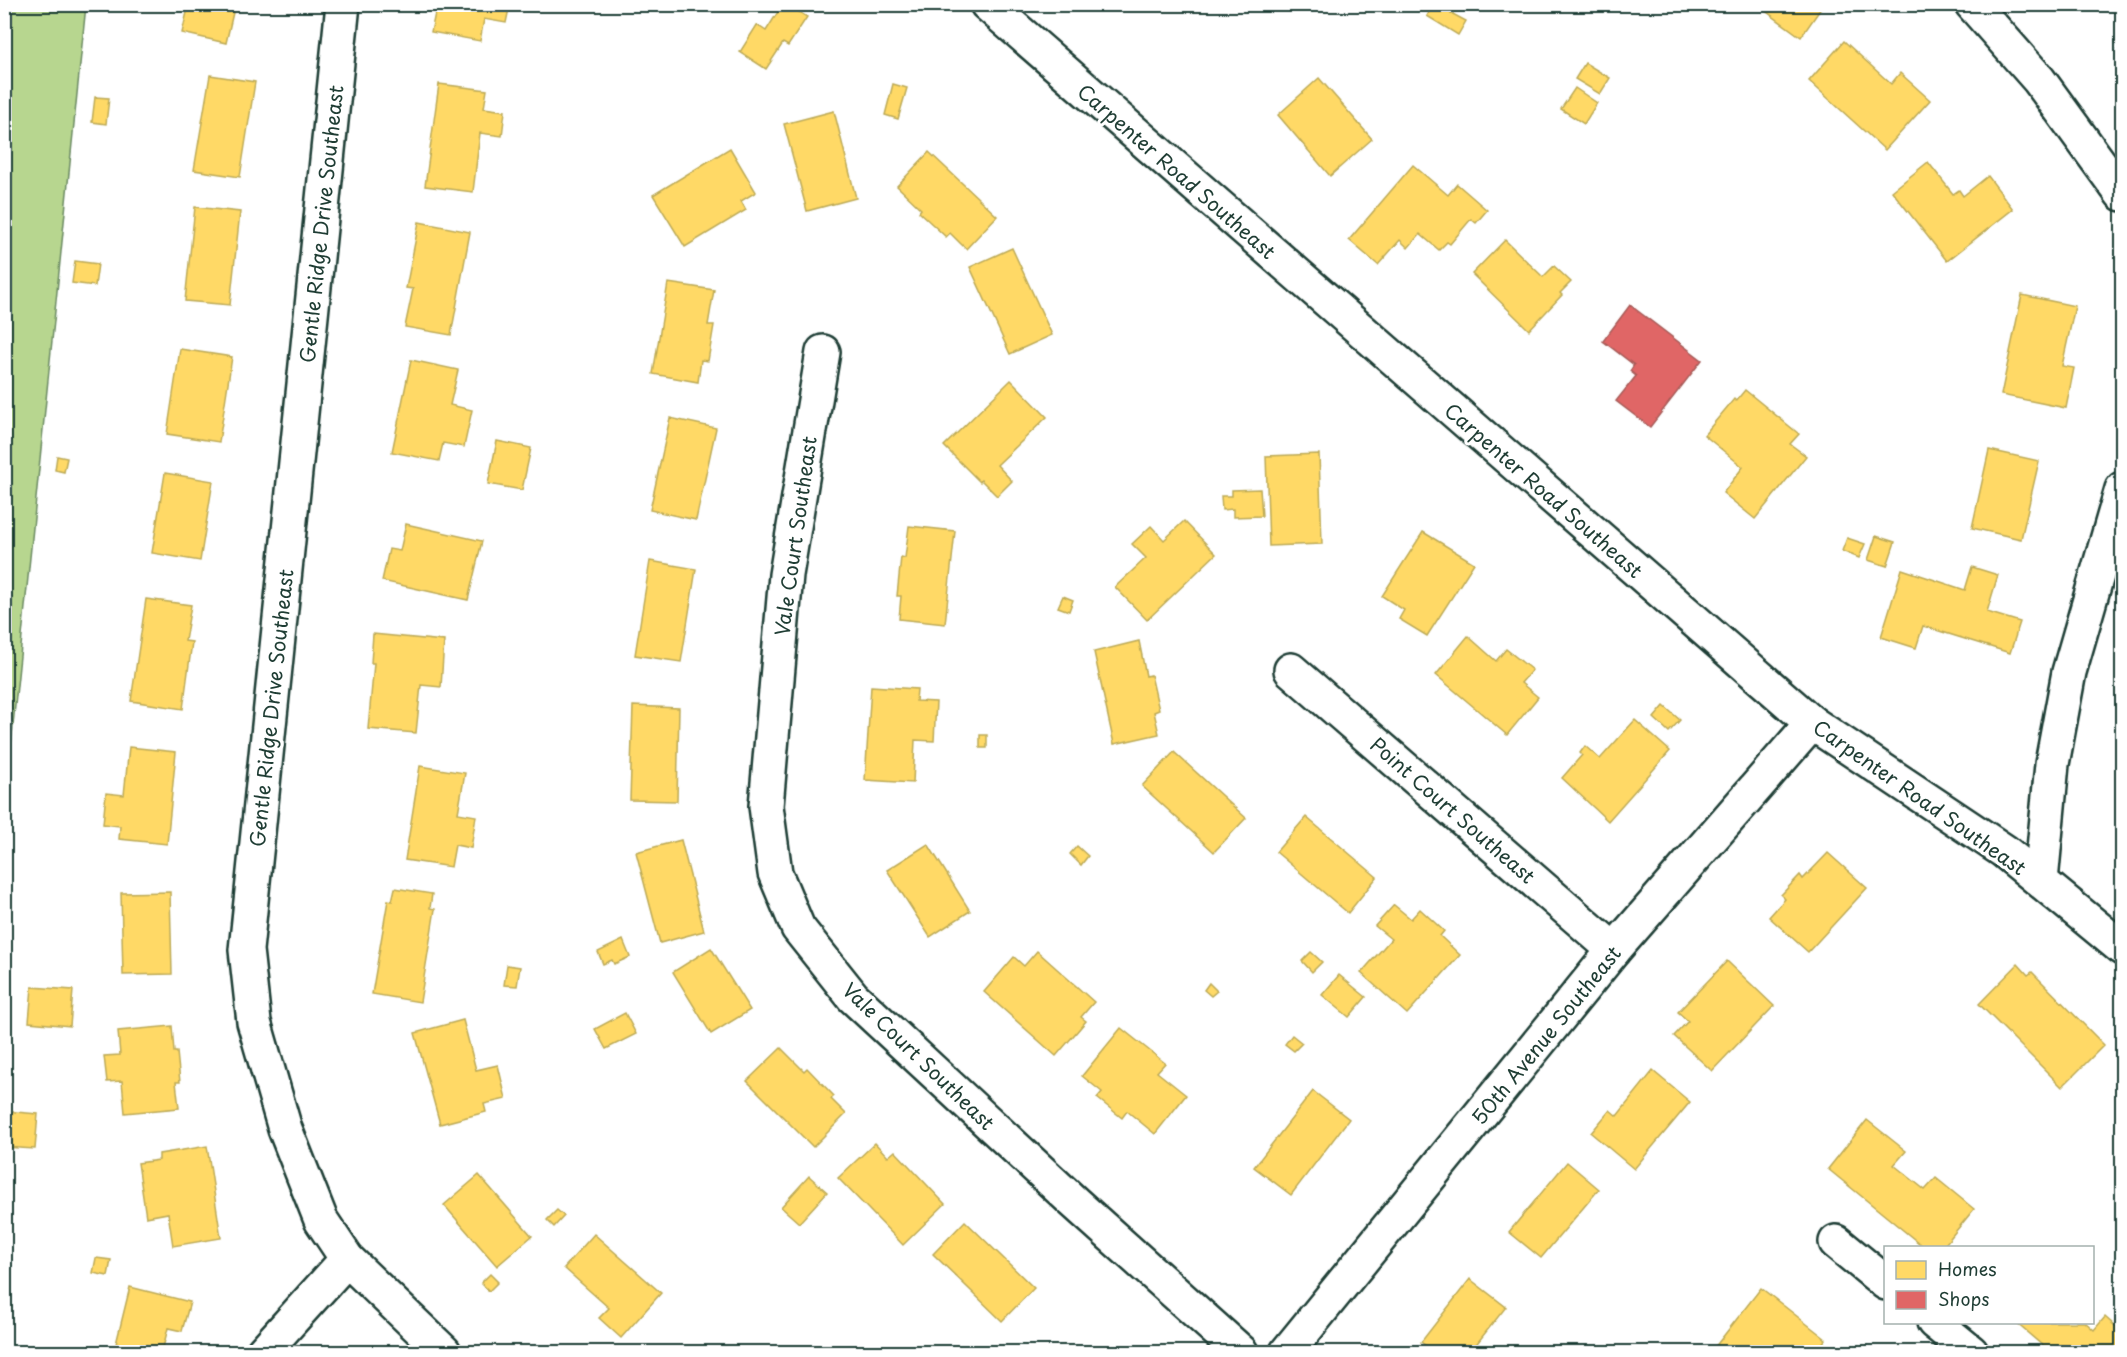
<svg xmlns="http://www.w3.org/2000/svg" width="2127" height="1357" font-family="'Playpen Sans',sans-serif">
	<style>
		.green { fill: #b7d68f; stroke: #6b8a62; stroke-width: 1.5 }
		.homes { fill: #ffd966; stroke: #bcaa57; stroke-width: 1.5 }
		.shops { fill: #e06666; stroke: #a65a57; stroke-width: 1.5 }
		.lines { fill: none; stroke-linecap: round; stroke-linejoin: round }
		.stream { stroke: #579595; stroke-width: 10 }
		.minor-casing { stroke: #1f3d34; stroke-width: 38 }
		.minor { stroke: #fff; stroke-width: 33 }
		.labels { text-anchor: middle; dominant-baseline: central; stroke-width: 6; stroke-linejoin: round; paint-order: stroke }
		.street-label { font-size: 20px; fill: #1f3d34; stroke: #fff }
	</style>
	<rect width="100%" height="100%" fill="#fff"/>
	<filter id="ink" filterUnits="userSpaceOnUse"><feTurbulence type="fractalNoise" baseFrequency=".0167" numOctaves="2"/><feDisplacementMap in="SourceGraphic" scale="12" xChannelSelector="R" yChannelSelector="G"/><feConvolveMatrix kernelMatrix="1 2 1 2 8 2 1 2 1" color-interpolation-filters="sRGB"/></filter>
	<g filter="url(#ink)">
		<path class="green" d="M5,4l81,1 -81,799 -1,-799z"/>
		<g class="homes">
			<path d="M189,4h46l-9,39 -44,-10z"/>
			<path d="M437,4h73l-4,19 -22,-4 -4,22 -49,-9z"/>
			<path d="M783,4h4l20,13 -19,29 -5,-3 -17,26 -26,-17 17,-27 9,6z"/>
			<path d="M1434,4l32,17 -8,14 -31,-19z"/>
			<path d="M1756,4h68l-23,33z"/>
			<path d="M1844,41l47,43 9,-11 30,27 -45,50 -76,-69z"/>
			<path d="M1585,63l25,15 -10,16 -25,-15z"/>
			<path d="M210,75l45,7 -15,95 -46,-7z"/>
			<path d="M1319,78l53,61 -42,37 -52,-61z"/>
			<path d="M439,84l48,6 -3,18 21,3 -3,25 -22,-3 -7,59 -48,-6z"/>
			<path d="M893,84l14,4 -9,31 -13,-4z"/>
			<path d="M1575,88l22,15 -13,21 -23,-15z"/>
			<path d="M95,97l14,1 -3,26 -14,-2z"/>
			<path d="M834,111l22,87 -49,13 -23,-87z"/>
			<path d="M730,148l26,44 -15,9 5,9 -61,37 -32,-52z"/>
			<path d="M929,152l68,64 -31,33 -16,-16 -4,4 -27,-25 2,-3 -24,-23z"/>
			<path d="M1928,162l25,32 6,-4 4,6 25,-20 25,33 -66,52 -55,-70z"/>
			<path d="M1413,165l35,30 9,-11 30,26 -11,13 -5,-4 -21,25 -3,-2 -8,8 -19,-16 -12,14 -8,-8 -22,25 -29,-25z"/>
			<path d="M195,207l45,5 -10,93 -45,-4z"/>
			<path d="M419,222l51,10 -19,103 -46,-8 8,-38 -7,-1z"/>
			<path d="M1505,240l38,37 11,-11 17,16 -11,11 2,2 -33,35 -57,-56z"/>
			<path d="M1012,248l40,87 -42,19 -40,-87z"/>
			<path d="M75,261l23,3 -3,22 -23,-3z"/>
			<path d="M668,283l46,7 -6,35h6l-6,36 -7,-1 -3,22 -45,-8z"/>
			<path d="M2022,295l53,11 -13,60 12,2 -8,40 -65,-13z"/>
			<path d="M180,349l52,8 -13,85 -52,-8z"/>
			<path d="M411,360l47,10 -8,35 22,5 -8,37 -21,-4 -4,18 -47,-9z"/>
			<path d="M1011,380l36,37 -50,48 15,16 -15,15 -16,-16 -1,2 -36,-36z"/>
			<path d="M1745,390l54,44 -9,10 16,12 -51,63 -32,-26 20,-26 -39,-32 30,-36 2,2z"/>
			<path d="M670,418l46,10 -20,92 -46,-10z"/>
			<path d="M497,441l34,7 -9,42 -34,-6z"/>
			<path d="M1989,450l50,11 -18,78 -49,-11z"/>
			<path d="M1319,454l3,90 -53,2 -3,-90z"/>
			<path d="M57,456l10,2 -3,14 -9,-2z"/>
			<path d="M165,473l48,8 -13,80 -48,-8z"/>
			<path d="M1260,489l2,27 -29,1v-8l-11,1 -1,-14h11v-6z"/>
			<path d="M1184,521l32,33 -69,66 -32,-33 31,-29 -14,-14 19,-18 13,14z"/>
			<path d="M406,524l76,17 -14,59 -86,-19 7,-32 11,2z"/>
			<path d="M909,526l46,5 -10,93 -46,-5 2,-23h-4l4,-39 4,1z"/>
			<path d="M1423,532l51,31 -47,73 -28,-17 5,-9 -22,-14z"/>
			<path d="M1876,536l19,6 -8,24 -19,-6z"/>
			<path d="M1847,538l18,6 -6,14 -17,-7z"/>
			<path d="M650,561l46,8 -15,93 -46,-7z"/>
			<path d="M1972,567l26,8 -11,37 33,10 -10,31 -87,-27 -7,22 -35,-11 21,-68 63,21z"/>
			<path d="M1063,596l10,4 -4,11 -11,-4z"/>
			<path d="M146,599l45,6 -6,36 7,1 -9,67 -52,-8z"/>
			<path d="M373,634l71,7 -3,46 -20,-2 -5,48 -48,-4 6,-66h-3z"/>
			<path d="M1468,636l28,25 10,-12 26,21 -11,13 17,14 -31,38 -71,-60z"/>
			<path d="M1139,641l7,35 5,-1 8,35 -5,2 5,22 -45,10 -20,-92z"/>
			<path d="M871,686l46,3 -1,12 20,1 -2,39 -19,-1 -2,43 -48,-3z"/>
			<path d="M633,706l46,2 -2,93 -47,-1z"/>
			<path d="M1664,706l16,14 -11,12 -15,-14z"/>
			<path d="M1635,720l35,31 -62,70 -46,-43 20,-23 -2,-2 5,-7 15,13z"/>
			<rect x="980" y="735" width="7" height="13"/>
			<path d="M129,747l47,5 -9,92 -48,-5 1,-13 -17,-2 3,-31 18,2z"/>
			<path d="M1174,752l72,66 -32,34 -72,-66z"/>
			<path d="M420,766l45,7 -7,40 18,3 -5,32 -16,-3 -4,22 -46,-7z"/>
			<path d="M1306,817l71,60 -29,36 -72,-61z"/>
			<path d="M681,840l23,91 -44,12 -24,-91z"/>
			<path d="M928,844l42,67 -40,26 -43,-67z"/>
			<path d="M1077,846l11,10 -7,9 -11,-11z"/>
			<path d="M1828,853l39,35 -59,64 -39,-35 16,-18 -4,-4 19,-20 3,4z"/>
			<path d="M395,888l37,6 -2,14 5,1 -15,93 -48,-8 16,-94 4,1z"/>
			<path d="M170,892l2,82 -49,1 -2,-82z"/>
			<path d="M1394,905l17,14 9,-10 24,22 -4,5 20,19 -53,59 -46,-41 30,-34 -16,-13z"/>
			<path d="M623,940l7,17 -16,7 -2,-4 -9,4 -5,-12z"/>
			<path d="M711,948l39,62 -39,24 -38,-62z"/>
			<path d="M1037,951l57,51 -13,15 5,4 -30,35 -72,-64 30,-35 10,9z"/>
			<path d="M1311,952l11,10 -10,10 -10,-11z"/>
			<path d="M1727,961l47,45 -62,65 -38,-35 14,-15 -10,-9z"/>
			<path d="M2018,964l10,11 4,-3 72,73 -42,42 -83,-83z"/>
			<path d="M507,965l13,2 -3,19 -13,-1z"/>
			<path d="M1339,975l27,22 -17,20 -27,-22z"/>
			<path d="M1209,983l8,8 -6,5 -7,-6z"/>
			<path d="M32,987l41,3 -3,36 -41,-4z"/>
			<path d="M625,1013l11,21 -30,15 -11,-20z"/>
			<path d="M463,1020l13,50 22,-5 8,34 -22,5 2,8 -46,12 -25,-91z"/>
			<path d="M172,1026l2,26h3l3,30h-4l3,26 -54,5 -3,-32 -15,1 -3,-26 16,-1 -2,-24z"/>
			<path d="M1121,1028l44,35 -8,9 29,23 -31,39 -28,-23 -5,7 -25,-20 5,-6 -20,-16z"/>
			<path d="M1292,1035l10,8 -8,8 -9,-7z"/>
			<path d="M781,1048l23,23 3,-3 27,28 -3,3 15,15 -33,33 -66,-66z"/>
			<path d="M1653,1071l37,31 -56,67 -43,-36 19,-23 7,6z"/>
			<path d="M1313,1091l36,28 -58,76 -37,-28z"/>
			<path d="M4,1111l34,3 -3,35 -31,-2z"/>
			<path d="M1867,1120l39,31 -12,14 31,25 11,-12 38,31 -32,39h-17l-97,-79z"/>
			<path d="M875,1143l13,14 7,-6 50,53 -42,41 -65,-67z"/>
			<path d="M207,1146l14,92 -48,8 -5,-33 -22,4 -8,-54 21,-3v-6z"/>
			<path d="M1567,1162l32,27 -58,69 -32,-26z"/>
			<path d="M479,1175l53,61 -35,30 -53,-61z"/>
			<path d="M809,1176l18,16 -28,31 -18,-16z"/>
			<path d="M557,1210l7,6 -10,11 -7,-7z"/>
			<path d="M965,1221l69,67 -32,33 -69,-67z"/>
			<path d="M594,1234l67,59 -40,45 -22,-20 10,-10 -45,-40z"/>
			<path d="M96,1258l15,2 -3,16 -15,-3z"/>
			<path d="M490,1274l8,8 -9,9 -8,-8z"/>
			<path d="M1470,1279l36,28 -36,45h-36l-13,-10z"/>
			<path d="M130,1287l60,15 -8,29 -14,-3 -6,24h-48z"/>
			<path d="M1761,1288l65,51 -11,13h-104z"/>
			<path d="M2105,1317l17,15v20h-72l-35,-30h70l9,8z"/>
		</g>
		<path class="shops" d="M1630,305l72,55 -52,67 -34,-26 20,-25 -6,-5 4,-6 -31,-24z"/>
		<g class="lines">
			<path class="stream" d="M2122,38v22"/>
			<defs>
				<g id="minor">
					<path d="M343,4l-97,946 8,72 31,107 36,91 26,39 97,93"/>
					<path d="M987,4l825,719 192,128 118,97"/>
					<path d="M1972,4l67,76 83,114"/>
					<path d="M823,352l-37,223 -20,231 9,67 23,55 55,69 222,206 166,149"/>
					<path d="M1291,670l323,280"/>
					<path d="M2041,881l11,-117 17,-92 53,-183"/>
					<path d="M1836,1242l50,41"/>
					<path d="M1934,1322l37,30"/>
					<path d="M263,1352l84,-93"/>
					<path d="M1287,1352l327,-402 198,-227"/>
				</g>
			</defs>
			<use href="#minor" class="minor-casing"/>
			<use href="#minor" class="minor"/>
		</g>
	</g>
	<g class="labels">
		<g class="street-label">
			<text transform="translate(1177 171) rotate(41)">Carpenter Road Southeast</text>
			<text transform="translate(321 224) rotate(-84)">Gentle Ridge Drive Southeast</text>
			<text transform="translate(1544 490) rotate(41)">Carpenter Road Southeast</text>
			<text transform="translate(795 536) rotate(-82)">Vale Court Southeast</text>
			<text transform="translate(271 708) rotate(-84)">Gentle Ridge Drive Southeast</text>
			<text transform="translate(1920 797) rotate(35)">Carpenter Road Southeast</text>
			<text transform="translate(1453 810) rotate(41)">Point Court Southeast</text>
			<text transform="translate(1546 1035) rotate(-51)">50th Avenue Southeast</text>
			<text transform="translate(919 1056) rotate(44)">Vale Court Southeast</text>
		</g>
	</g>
	<rect width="2127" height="1357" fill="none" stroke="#fff" stroke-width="24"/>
	<rect x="12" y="12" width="2103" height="1333" fill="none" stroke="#1f3d34" stroke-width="2" filter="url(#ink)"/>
	<rect x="1884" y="1246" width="210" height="78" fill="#ffffff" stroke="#a5b1ae" stroke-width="1.5"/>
	<rect x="1896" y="1261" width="30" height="18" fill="#ffd966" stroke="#a5b1ae" stroke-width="1.5"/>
	<text x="1938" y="1276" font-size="18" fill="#1f3d34">Homes</text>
	<rect x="1896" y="1291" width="30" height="18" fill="#e06666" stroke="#a5b1ae" stroke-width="1.5"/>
	<text x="1938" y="1306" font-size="18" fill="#1f3d34">Shops</text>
</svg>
